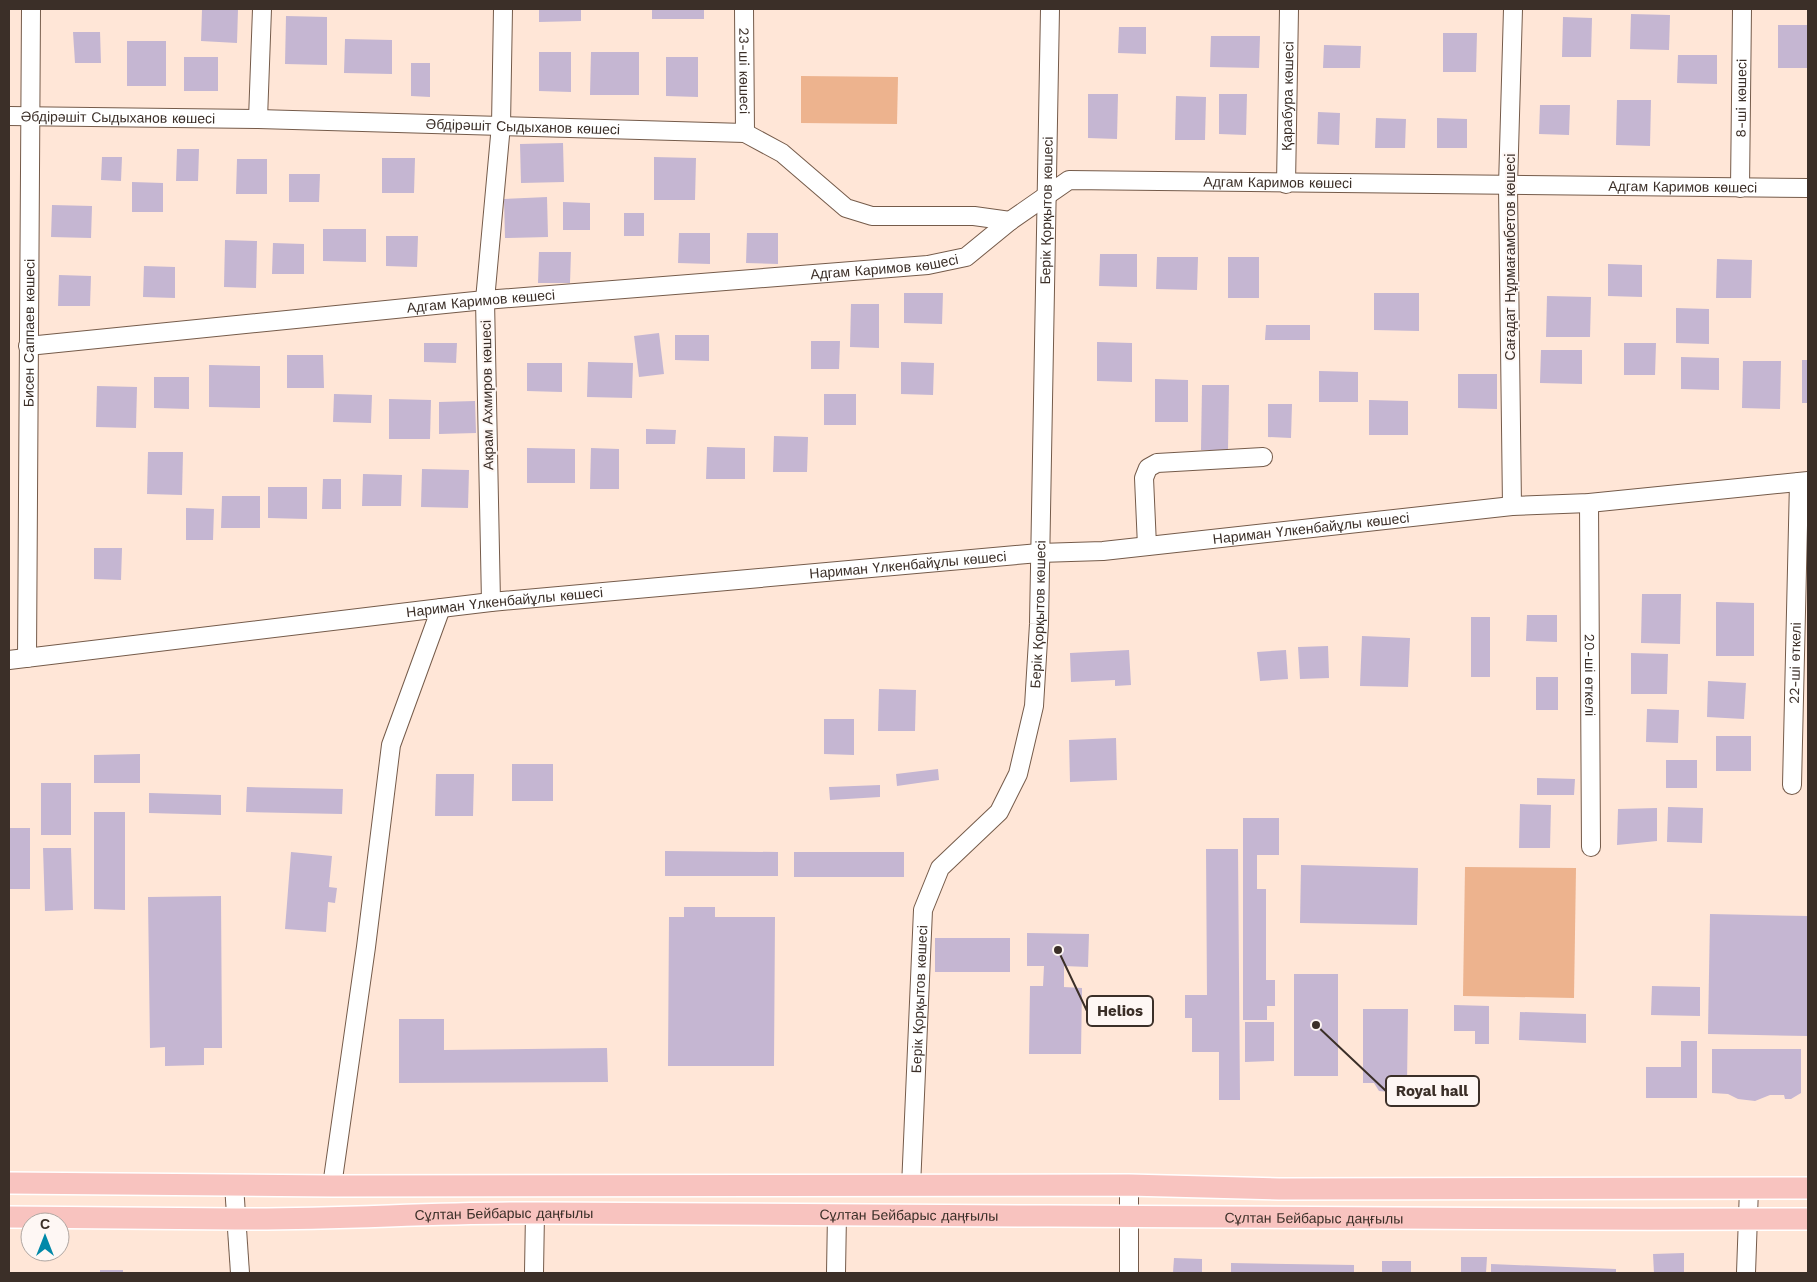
<svg xmlns="http://www.w3.org/2000/svg" width="1817" height="1282" font-family="'Work Sans',sans-serif">
	<style>
		.green { fill: #edb38e }
		.building { fill: #c5b6d2 }
		.lines { fill: none; stroke-linecap: round; stroke-linejoin: round }
		.minor-casing { stroke: #755b4a; stroke-width: 20 }
		.major-casing { stroke: #fff; stroke-width: 24 }
		.minor { stroke: #fff; stroke-width: 18 }
		.major { stroke: #f8c3bf; stroke-width: 21 }
		.labels { text-anchor: middle; dominant-baseline: central; stroke-width: 4; stroke-linejoin: round; paint-order: stroke }
		.street-label { font-size: 14px; fill: #3b2f28; stroke: #fef7f4 }
		.leader { fill: none; stroke: #3b2f28; stroke-width: 2 }
		.callout-dot { fill: #3b2f28; stroke: #fef7f4; stroke-width: 2 }
		.callout { fill: #fef7f4; stroke: #3b2f28; stroke-width: 2 }
		.callout-label { font-size: 15px; text-anchor: middle; font-weight: bold; fill: #3b2f28 }
	</style>
	<rect width="100%" height="100%" fill="#ffe6d7"/>
	<g class="green">
		<path d="M801,76l97,1 -1,47 -96,-1z"/>
		<path d="M1465,867l111,1 -2,130 -111,-2z"/>
	</g>
	<g class="building">
		<path d="M202,9h36l-1,34 -36,-2z"/>
		<path d="M539,9h42v12l-42,1z"/>
		<rect x="652" y="9" width="52" height="10"/>
		<path d="M1631,14l39,1 -1,35 -39,-1z"/>
		<path d="M286,16l41,1v48l-42,-1z"/>
		<path d="M1563,17l29,1 -1,39h-29z"/>
		<rect x="1778" y="25" width="30" height="43"/>
		<path d="M1119,27h27v27l-28,-1z"/>
		<path d="M73,32h27l1,31h-26z"/>
		<path d="M1443,33h34l-1,39h-33z"/>
		<path d="M1211,36h49l-1,32 -49,-1z"/>
		<path d="M345,39l47,1v34l-48,-1z"/>
		<rect x="127" y="41" width="39" height="45"/>
		<path d="M1324,45l37,1 -1,22h-37z"/>
		<path d="M539,52h32v40l-32,-1z"/>
		<path d="M591,52h48v43h-49z"/>
		<path d="M1678,55h39v29l-40,-1z"/>
		<rect x="184" y="57" width="34" height="34"/>
		<path d="M666,57h32v40l-32,-1z"/>
		<path d="M411,63h19v34l-19,-1z"/>
		<path d="M1088,94h30l-1,45 -29,-1z"/>
		<path d="M1219,94h28l-1,41 -27,-1z"/>
		<path d="M1176,96l30,1 -1,43h-30z"/>
		<path d="M1617,100h34l-1,46 -34,-1z"/>
		<path d="M1540,105h30l-1,30 -30,-1z"/>
		<path d="M1318,112l22,1 -1,32 -22,-1z"/>
		<path d="M1376,118l30,1 -1,29h-30z"/>
		<path d="M1437,118l30,1v29h-30z"/>
		<path d="M563,143l1,39 -43,1 -1,-39z"/>
		<path d="M177,149h22l-1,32h-22z"/>
		<path d="M102,157h20l-1,24 -20,-1z"/>
		<path d="M654,157l42,1 -1,42h-41z"/>
		<path d="M382,158h33l-1,35h-32z"/>
		<path d="M237,159h30v35h-31z"/>
		<path d="M289,174h31l-1,28h-30z"/>
		<path d="M132,182l31,1v29h-31z"/>
		<path d="M547,197l1,40 -43,1 -1,-39z"/>
		<path d="M563,202l27,1v27h-27z"/>
		<path d="M52,205l40,1 -1,32 -40,-1z"/>
		<rect x="624" y="213" width="20" height="23"/>
		<path d="M323,229h43v33l-43,-1z"/>
		<path d="M679,233h31v31l-32,-1z"/>
		<path d="M747,233h31v31l-32,-1z"/>
		<path d="M386,236h32l-1,31 -31,-1z"/>
		<path d="M225,240l32,1 -1,47 -32,-1z"/>
		<path d="M273,243l31,1v30h-32z"/>
		<path d="M539,252h32l-1,31h-32z"/>
		<path d="M1100,254h37v33l-38,-1z"/>
		<path d="M1157,257h41l-1,33 -41,-1z"/>
		<rect x="1228" y="257" width="31" height="41"/>
		<path d="M1717,259l35,1 -1,38h-35z"/>
		<path d="M1608,264l34,1v32l-34,-1z"/>
		<path d="M144,266l31,1v31l-32,-1z"/>
		<path d="M59,275l32,1 -1,30h-32z"/>
		<path d="M904,293h39l-1,31 -38,-1z"/>
		<path d="M1374,293h45v38l-45,-1z"/>
		<path d="M1547,296l44,1 -1,40h-44z"/>
		<path d="M851,304h28v44l-29,-1z"/>
		<path d="M1676,308l33,1v35l-33,-1z"/>
		<path d="M1266,325h44v15h-45z"/>
		<path d="M659,333l5,41 -25,3 -5,-41z"/>
		<path d="M675,335h34v26l-34,-1z"/>
		<path d="M811,341h29l-1,28h-28z"/>
		<path d="M1097,342l35,1v39l-35,-1z"/>
		<path d="M424,343h33l-1,20 -32,-1z"/>
		<path d="M1624,343h32l-1,32h-31z"/>
		<path d="M1541,350h41v34l-42,-1z"/>
		<path d="M287,355h36l1,33h-37z"/>
		<path d="M1681,357l38,1v32l-38,-1z"/>
		<rect x="1802" y="360" width="6" height="43"/>
		<path d="M1743,361h38l-1,48 -38,-1z"/>
		<path d="M588,362l45,1 -1,35 -45,-1z"/>
		<path d="M901,362l33,1 -1,32 -32,-1z"/>
		<path d="M527,363h35v29l-35,-1z"/>
		<path d="M209,365l51,1v42l-51,-1z"/>
		<path d="M1319,371l39,1v30h-39z"/>
		<path d="M1458,374h39v35l-39,-1z"/>
		<path d="M154,377h35v32l-35,-1z"/>
		<path d="M1155,379l33,1v42h-33z"/>
		<path d="M1202,385h27l-1,65h-27z"/>
		<path d="M97,386l40,1 -1,41 -40,-1z"/>
		<path d="M334,394l38,1 -1,28 -38,-1z"/>
		<rect x="824" y="394" width="32" height="31"/>
		<path d="M389,399l42,1 -1,39h-41z"/>
		<path d="M1369,400l39,1v34h-39z"/>
		<path d="M475,401l1,32 -37,1v-32z"/>
		<path d="M1268,404h24l-1,34 -23,-1z"/>
		<path d="M646,429l30,1 -1,14h-29z"/>
		<path d="M774,436l34,1 -1,35h-34z"/>
		<path d="M707,447l38,1v31h-39z"/>
		<path d="M527,448l48,1v34h-48z"/>
		<path d="M591,448l28,1v40h-29z"/>
		<path d="M148,452h35l-1,43 -35,-1z"/>
		<path d="M422,469l47,1 -1,38 -47,-1z"/>
		<path d="M363,474l39,1 -1,31h-39z"/>
		<path d="M323,479h18v30h-19z"/>
		<path d="M268,487h39v32l-39,-1z"/>
		<path d="M222,496h38v32h-39z"/>
		<path d="M186,508l28,1 -1,31h-27z"/>
		<path d="M94,548h28l-1,32 -27,-1z"/>
		<path d="M1642,594h39l-1,50 -39,-1z"/>
		<path d="M1716,602l38,1v53h-38z"/>
		<path d="M1527,615h30v27l-31,-1z"/>
		<rect x="1471" y="617" width="19" height="60"/>
		<path d="M1362,636l48,2 -2,49 -48,-1z"/>
		<path d="M1328,646l1,32 -29,1 -2,-32z"/>
		<path d="M1129,650l2,35 -16,1v-6l-44,2 -1,-29z"/>
		<path d="M1286,650l2,29 -28,2 -3,-29z"/>
		<path d="M1631,653l37,1 -1,40h-36z"/>
		<rect x="1536" y="677" width="22" height="33"/>
		<path d="M1708,681l38,2 -2,36 -37,-2z"/>
		<path d="M879,689l37,1 -1,41h-37z"/>
		<path d="M1647,709l32,1 -1,33 -32,-1z"/>
		<path d="M824,719h30v36l-30,-1z"/>
		<rect x="1716" y="736" width="35" height="35"/>
		<path d="M1116,738l1,42 -47,2 -1,-42z"/>
		<path d="M140,754v29h-46v-28z"/>
		<rect x="1666" y="760" width="31" height="28"/>
		<rect x="512" y="764" width="41" height="37"/>
		<path d="M938,769l1,11 -42,6 -1,-12z"/>
		<path d="M436,774h38l-1,42h-38z"/>
		<path d="M1537,778l38,1 -1,16h-37z"/>
		<rect x="41" y="783" width="30" height="52"/>
		<path d="M880,785v12l-50,3 -1,-13z"/>
		<path d="M247,787l96,2 -1,25 -96,-2z"/>
		<path d="M149,793l72,2v20l-72,-2z"/>
		<path d="M1520,804l31,1 -1,43h-31z"/>
		<path d="M1668,807l35,1 -1,35 -35,-1z"/>
		<path d="M1657,808v33l-40,4 1,-36z"/>
		<path d="M94,812h31v98l-31,-1z"/>
		<path d="M1243,818h36v37h-22v34h9v91h9v26h-8v14h-24z"/>
		<rect x="9" y="828" width="21" height="61"/>
		<path d="M43,848h28l2,62 -28,1z"/>
		<path d="M1206,849h32l2,251h-21v-48h-27v-34h-7v-23h22z"/>
		<path d="M665,851l113,1v24h-113z"/>
		<path d="M291,852l41,4 -3,31 8,1 -2,15 -7,-1 -2,30 -41,-3z"/>
		<rect x="794" y="852" width="110" height="25"/>
		<path d="M1301,865l117,3 -1,57 -117,-2z"/>
		<path d="M221,896l1,152h-18v17l-39,1v-19l-15,1 -2,-151z"/>
		<path d="M684,907h31v10h60l-1,149h-106l1,-149h15z"/>
		<path d="M1710,914l98,2v120l-100,-2z"/>
		<path d="M1027,933l62,1 -1,33 -24,-1v21l18,1 -1,66h-52l1,-68h13l1,-20h-17z"/>
		<rect x="935" y="938" width="75" height="34"/>
		<rect x="1294" y="974" width="44" height="102"/>
		<path d="M1652,986l48,1v29l-49,-1z"/>
		<path d="M1454,1005l35,1v38h-14v-13h-21z"/>
		<path d="M1363,1009h45l-1,75h-11l-6,8 -11,-1 -5,-8h-11z"/>
		<path d="M1520,1012l66,2v29l-67,-3z"/>
		<path d="M399,1019h45v31l163,-2 1,34 -209,1z"/>
		<path d="M1245,1022h29v39l-29,1z"/>
		<path d="M1681,1041h16v57h-51v-31h35z"/>
		<path d="M1712,1049h89v44l-10,6h-6l-1,-4h-14l-15,6 -17,-2 -10,-5 -16,-1z"/>
		<path d="M1684,1253v20h-30l-1,-19z"/>
		<path d="M1461,1257h26l-1,16h-25z"/>
		<path d="M1174,1258l28,1v14h-29z"/>
		<rect x="1382" y="1261" width="29" height="12"/>
		<path d="M1231,1263l123,2v8h-123z"/>
		<path d="M1491,1264l125,5v4h-125z"/>
		<rect x="100" y="1270" width="23" height="3"/>
	</g>
	<g class="lines">
		<defs>
			<g id="minor">
				<path id="s1" d="M744,9l1,124"/>
				<path id="s2" d="M9,116l249,3 487,14 37,20 64,55 26,8h102l36,5"/>
				<path d="M258,119l4,-110"/>
				<path id="s3" d="M1286,184l3,-175"/>
				<path id="s4" d="M1740,188l2,-179"/>
				<path id="s5" d="M28,346l457,-46 443,-35 38,-8 44,-36 59,-41 739,8"/>
				<path id="s6" d="M1589,503l2,344"/>
				<path d="M1512,506l-4,-320 5,-177"/>
				<path d="M1147,546l-3,-68 4,-10 9,-5 106,-6"/>
				<path d="M491,602l-6,-302 16,-175 2,-116"/>
				<path id="s7" d="M27,658l4,-649"/>
				<path id="s8" d="M9,660l482,-58 548,-49 64,-2 409,-45 77,-3 219,-22"/>
				<path id="s9" d="M1792,785l7,-303"/>
				<path d="M234,1185l6,88"/>
				<path d="M1129,1185v88"/>
				<path d="M332,1186l34,-239 25,-202 50,-137"/>
				<path id="s10" d="M911,1187l12,-277 17,-42 59,-56 19,-38 16,-68 5,-82 11,-615"/>
				<path d="M534,1273l1,-60"/>
				<path d="M836,1273l1,-59"/>
				<path d="M1746,1273l3,-85"/>
			</g>
			<g id="major">
				<path d="M9,1183l323,3 797,-1 150,4 529,-1"/>
				<path id="s11" d="M9,1217c75,0 150,2 226,2 102,1 205,-7 307,-6 422,1 844,8 1266,6"/>
			</g>
		</defs>
		<use href="#minor" class="minor-casing"/>
		<use href="#major" class="major-casing"/>
		<use href="#minor" class="minor"/>
		<use href="#major" class="major"/>
	</g>
	<g class="labels">
		<g class="street-label">
			<text stroke="none"><textPath href="#s1" startOffset="62">23-шi көшесi</textPath></text>
			<text stroke="none"><textPath href="#s3" startOffset="88">Қарабура көшесі</textPath></text>
			<text stroke="none"><textPath href="#s4" startOffset="90">8-шi көшесi</textPath></text>
			<text stroke="none"><textPath href="#s2" startOffset="109">Әбдірәшіт Сыдыханов көшесі</textPath></text>
			<text stroke="none"><textPath href="#s2" startOffset="514">Әбдірәшіт Сыдыханов көшесі</textPath></text>
			<text stroke="none"><textPath href="#s5" startOffset="1280">Адгам Каримов көшесі</textPath></text>
			<text stroke="none"><textPath href="#s5" startOffset="1685">Адгам Каримов көшесі</textPath></text>
			<text stroke="none"><textPath href="#s10" startOffset="1012">Берік Қорқытов көшесі</textPath></text>
			<text transform="translate(1510 257) rotate(-90)">Сағадат Нұрмағамбетов көшесі</text>
			<text stroke="none"><textPath href="#s5" startOffset="860">Адгам Каримов көшесі</textPath></text>
			<text stroke="none"><textPath href="#s5" startOffset="455">Адгам Каримов көшесі</textPath></text>
			<text stroke="none"><textPath href="#s7" startOffset="325">Бисен Саппаев көшесі</textPath></text>
			<text transform="translate(487 395) rotate(-91)">Акрам Ахмиров көшесі</text>
			<text stroke="none"><textPath href="#s8" startOffset="1309">Нариман Үлкенбайұлы көшесі</textPath></text>
			<text stroke="none"><textPath href="#s8" startOffset="904">Нариман Үлкенбайұлы көшесі</textPath></text>
			<text stroke="none"><textPath href="#s8" startOffset="499">Нариман Үлкенбайұлы көшесі</textPath></text>
			<text stroke="none"><textPath href="#s10" startOffset="608">Берік Қорқытов көшесі</textPath></text>
			<text stroke="none"><textPath href="#s9" startOffset="122">22-ші өткелі</textPath></text>
			<text stroke="none"><textPath href="#s6" startOffset="172">20-ші өткелі</textPath></text>
			<text stroke="none"><textPath href="#s10" startOffset="188">Берік Қорқытов көшесі</textPath></text>
			<text stroke="none"><textPath href="#s11" startOffset="495">Сұлтан Бейбарыс даңғылы</textPath></text>
			<text stroke="none"><textPath href="#s11" startOffset="900">Сұлтан Бейбарыс даңғылы</textPath></text>
			<text stroke="none"><textPath href="#s11" startOffset="1305">Сұлтан Бейбарыс даңғылы</textPath></text>
		</g>
	</g>
	<path class="leader" d="M1058 950L1087 1011M1316 1025L1386 1091"/>
	<g class="callout-dot">
		<circle cx="1058" cy="950" r="5"/>
		<circle cx="1316" cy="1025" r="5"/>
	</g>
	<g class="callout">
		<rect x="1087" y="996" width="66" height="30" rx="5"/>
		<rect x="1386" y="1076" width="93" height="30" rx="5"/>
	</g>
	<g class="callout-label">
		<text x="1120" y="1016">Helios</text>
		<text x="1432" y="1096">Royal hall</text>
	</g>
	<rect width="1817" height="1282" fill="none" stroke="#3b2f28" stroke-width="20"/>
	<g transform="translate(45 1237)"><circle r="24" fill="#fef7f4" stroke="#b0a7a2"/>
	<path d="M0-4L9 19L0 12L-9 19Z" fill="#0089a9"/>
	<text y="-8" font-size="14" font-weight="bold" text-anchor="middle" fill="#3b2f28">С</text>
	</g>
</svg>
